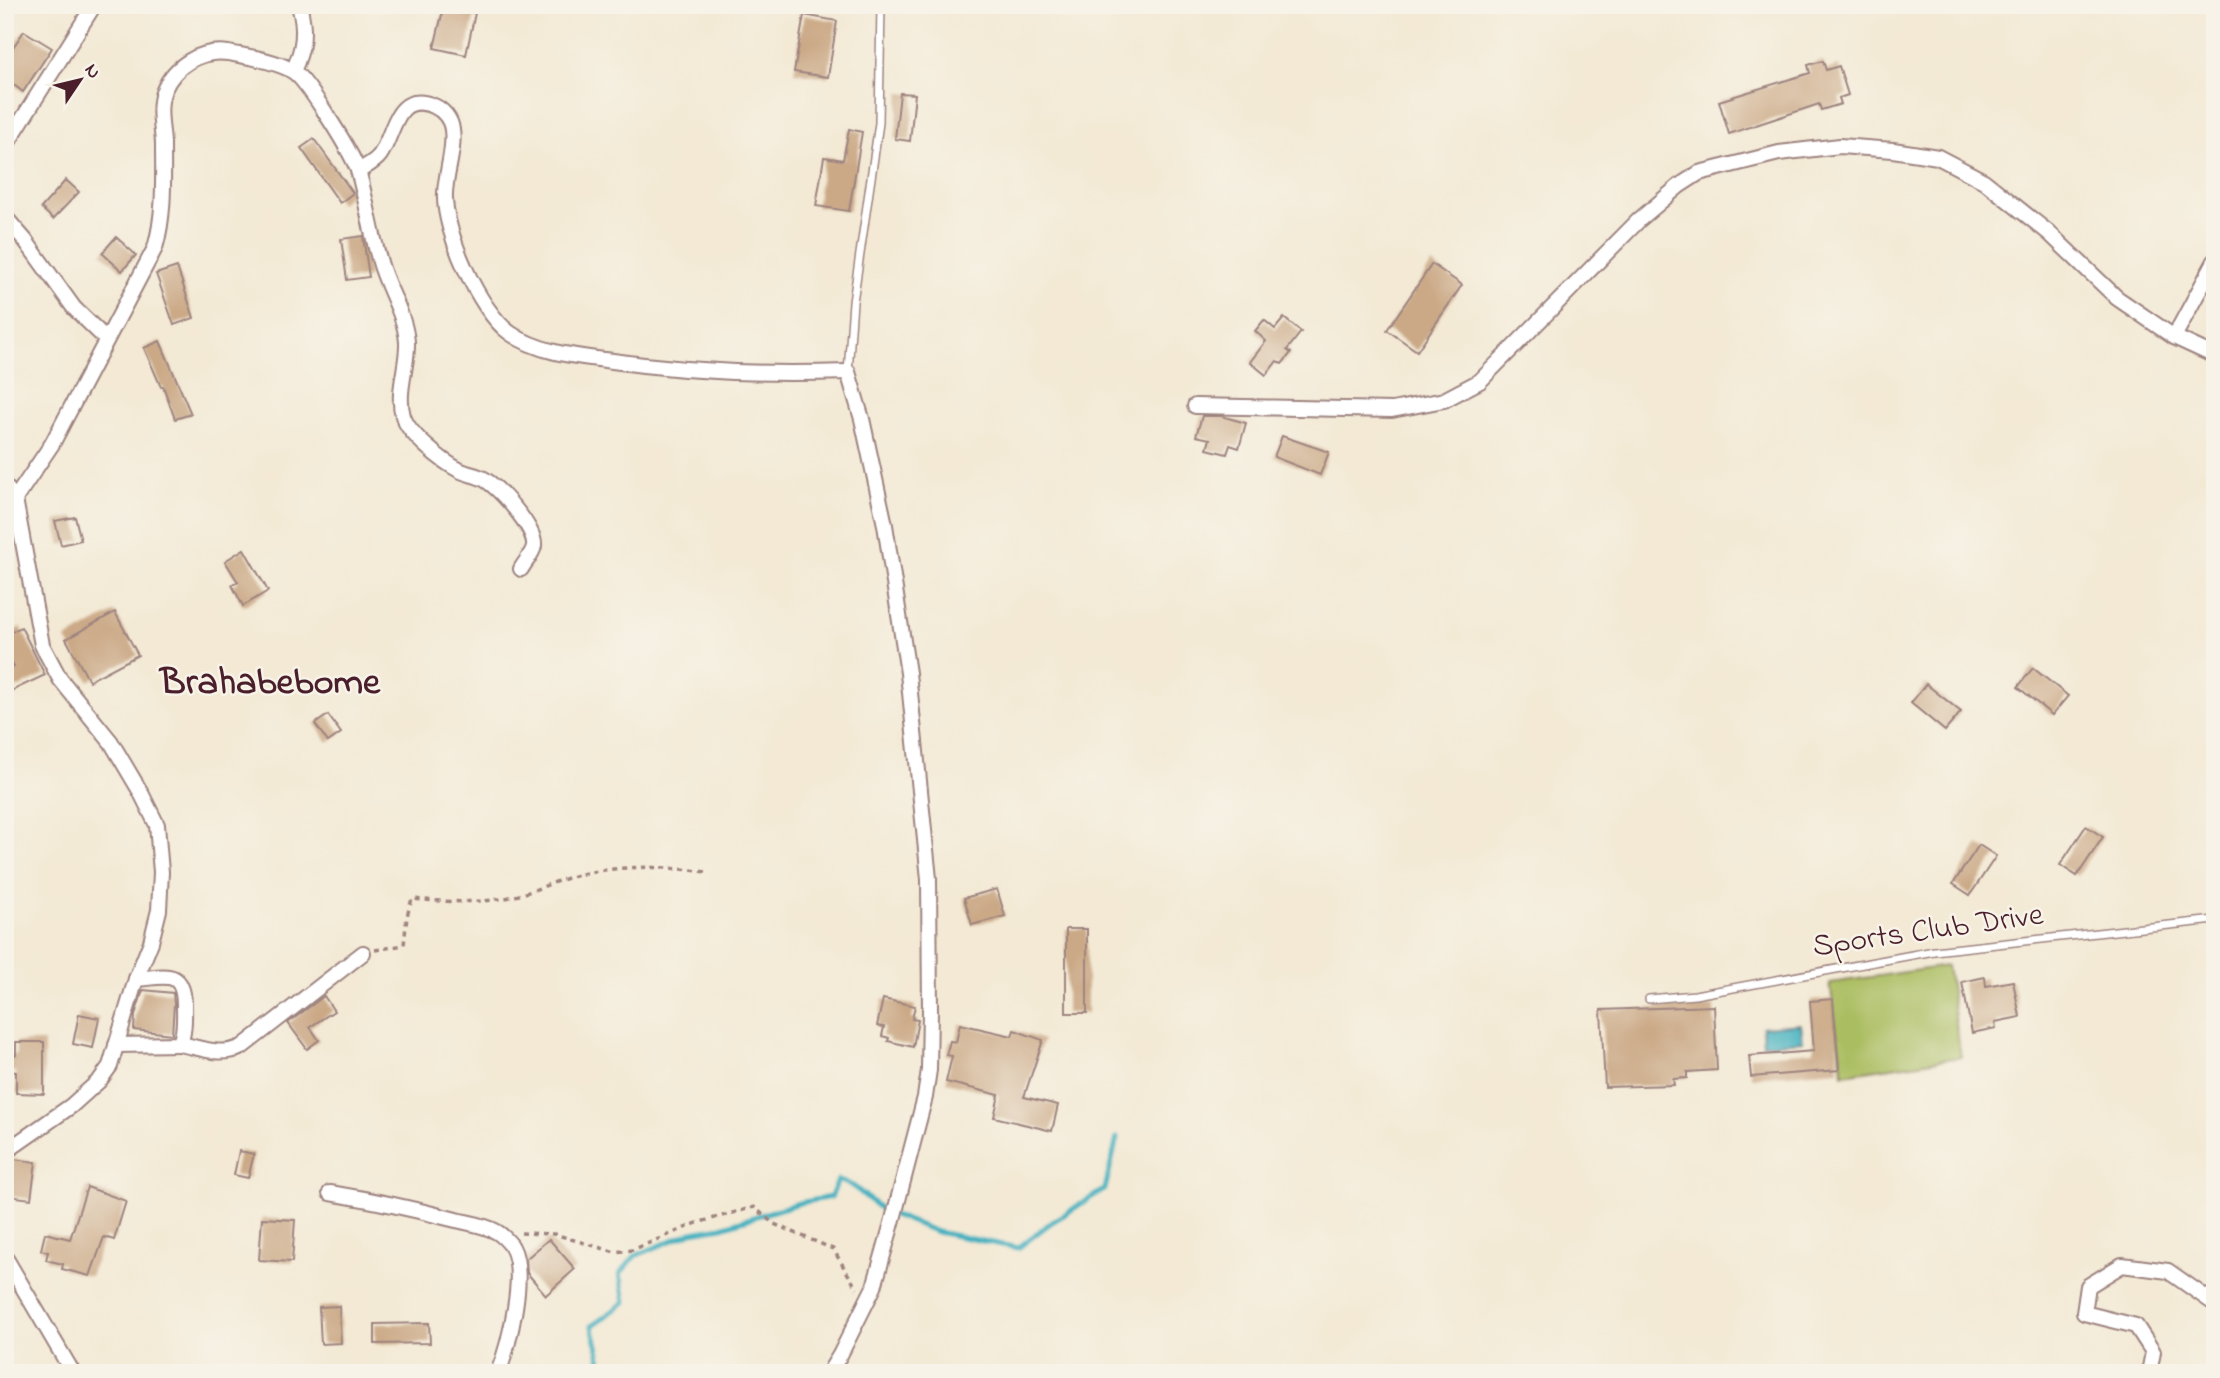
<svg xmlns="http://www.w3.org/2000/svg" width="2220" height="1378" font-family="'Indie Flower',sans-serif">
	<style>
		.green { fill: #aabd61; stroke: #7a6e46; stroke-width: 2 }
		.water { fill: #43b1c0; stroke: #466876; stroke-width: 2 }
		.lines { fill: none; stroke-linecap: round; stroke-linejoin: round }
		.stream { stroke: #43b1c0; stroke-width: 5 }
		.building { fill: #cba986 }
		.lane-casing { stroke: #9e8480; stroke-width: 10 }
		.street-casing { stroke: #9e8480; stroke-width: 18 }
		.path { stroke: #9e8480; stroke-width: 3.5; stroke-dasharray: 5 5; stroke-linecap: butt }
		.lane { stroke: #fff; stroke-width: 7 }
		.street { stroke: #fff; stroke-width: 14 }
		.labels { text-anchor: middle; dominant-baseline: central; stroke-width: 5; stroke-linejoin: round; paint-order: stroke }
		.street-label { font-size: 32px; fill: #4a1f2b; stroke: #f7f3e8 }
		.district-label { font-size: 38px; font-weight: bold; fill: #4a1f2b; stroke: #f7f3e8 }
	</style>
	<rect width="100%" height="100%" fill="#f7f3e8"/>
	<filter id="ink" filterUnits="userSpaceOnUse"><feTurbulence type="fractalNoise" baseFrequency=".0143" numOctaves="2"/><feDisplacementMap in="SourceGraphic" scale="14" xChannelSelector="R" yChannelSelector="G"/><feConvolveMatrix kernelMatrix="1 2 1 2 8 2 1 2 1" color-interpolation-filters="sRGB"/></filter>
	<filter id="wash" filterUnits="userSpaceOnUse"><feTurbulence type="fractalNoise" baseFrequency=".00686" numOctaves="4" result="noise"/><feDisplacementMap in="SourceGraphic" scale="28" xChannelSelector="R" yChannelSelector="G"/><feGaussianBlur stdDeviation="1.57" result="paint"/><feColorMatrix in="noise" values="0 0 0 0 0 0 0 0 0 0 0 0 0 0 0 0 0 1.4 0 .05"/><feComposite in="paint" operator="in"/></filter>
	<g filter="url(#wash)">
		<rect width="100%" height="100%" fill="#f3e9d4"/>
		<path class="green" d="M1947,966l14,91 -118,17 -13,-91z"/>
		<path class="water" d="M1801,1024l2,17 -40,3 -1,-17z"/>
		<g class="lines">
			<path class="stream" d="M604,1373l-12,-47 33,-24 -5,-28 15,-18 57,-24 30,-5 77,-24 32,-6 7,-17 15,6 30,25 54,21 81,16 31,-24 56,-35 12,-51"/>
		</g>
		<g id="blocks">
			<g class="building">
				<path d="M444,6l31,7 -9,42 -32,-7z"/>
				<path d="M804,15l33,6 -9,56 -34,-5z"/>
				<path d="M24,31l28,17 -29,44 -18,-14v-19z"/>
				<path d="M1823,61l3,9 13,-4 9,29 -9,3 2,6 -20,6 -2,-6 -90,30 -10,-33 91,-28 -2,-8z"/>
				<path d="M900,93l15,1 -5,47 -15,-2z"/>
				<path d="M849,129l13,3 -13,79 -33,-5 8,-49 19,3z"/>
				<path d="M314,139l39,54 -13,10 -39,-55z"/>
				<path d="M66,180l13,12 -26,27 -12,-11z"/>
				<path d="M363,236l6,41 -22,3 -6,-41z"/>
				<path d="M116,237l20,18 -14,16 -20,-18z"/>
				<path d="M1432,264l30,21 -45,66 -30,-21z"/>
				<path d="M177,267l17,51 -20,7 -18,-51z"/>
				<path d="M1284,318l17,14 -14,18 4,3 -9,11 -5,-3 -11,14 -16,-13 16,-21 -11,-10 9,-11 11,9z"/>
				<path d="M160,341l31,73 -16,5 -12,-33 -2,1 -17,-39z"/>
				<path d="M1202,416h19l25,7 -7,25 -9,-3 -3,9 -20,-5 3,-10 -14,-3z"/>
				<path d="M1282,436l47,16 -9,23 -46,-18z"/>
				<path d="M75,517l6,23 -20,5 -6,-24z"/>
				<path d="M244,549l24,42 -25,15 -11,-21 6,-3 -13,-21z"/>
				<path d="M115,612l23,43 -49,26 -23,-42z"/>
				<path d="M21,627l24,48 -40,19v-23l9,-4 -9,-17v-15z"/>
				<path d="M2033,668l35,28 -16,19 -34,-28z"/>
				<path d="M1926,684l35,28 -16,19 -34,-28z"/>
				<path d="M328,715l13,18 -13,9 -13,-18z"/>
				<path d="M2086,826l17,11 -26,39 -17,-11z"/>
				<path d="M1979,845l17,11 -26,39 -17,-11z"/>
				<path d="M997,889l8,27 -33,9 -8,-27z"/>
				<rect x="1066" y="929" width="21" height="84"/>
				<path d="M1985,977l1,9 27,-5 7,36 -25,5 1,6 -24,5 -10,-51z"/>
				<path d="M143,990l30,3 1,11 -2,30 -38,-4 1,-15z"/>
				<path d="M324,996l10,15 -24,16 9,13 -12,9 -19,-26z"/>
				<path d="M883,999l32,7 -3,13 6,1 -5,27 -25,-6 1,-3 -7,-2 2,-9 -7,-1z"/>
				<path d="M1833,999l6,71 -88,7 -2,-21 65,-5 -4,-50z"/>
				<path d="M1714,1006l3,64 -30,2v6l-14,1 1,6 -69,2 -4,-77z"/>
				<path d="M79,1014l20,4 -6,30 -20,-4z"/>
				<path d="M960,1024l52,12 2,-6 29,10 -19,57 34,8 -6,26 -58,-14 5,-22 -53,-13 6,-26 -6,-1 4,-14 6,1z"/>
				<path d="M16,1042h28v52l-28,-1v-21l-11,-1v-16h11z"/>
				<path d="M239,1151l15,3 -6,24 -14,-3z"/>
				<path d="M13,1159l23,3 -5,37 -23,-3z"/>
				<path d="M87,1187l39,14 -12,39 -10,-3 -14,39 -28,-7 1,-5 -17,-4 2,-8 -7,-2 4,-17 25,6z"/>
				<path d="M262,1218l33,2 -3,42 -33,-2z"/>
				<path d="M549,1239l26,30 -29,26 -19,-22 -1,-14z"/>
				<path d="M339,1306l2,37 -20,1 -2,-37z"/>
				<path d="M429,1323l1,20 -55,1v-20z"/>
			</g>
		</g>
	</g>
	<g filter="url(#ink)">
		<use href="#blocks" fill-opacity="0" stroke="#9e8480" stroke-width="2"/>
		<g class="lines">
			<defs>
				<g id="lane">
					<path d="M848,372l5,-70 26,-179 2,-118"/>
					<path d="M1649,999l46,-4 239,-44 281,-31"/>
				</g>
				<g id="street">
					<path d="M293,71c11,-23 13,-41 6,-66"/>
					<path d="M5,147l89,-142"/>
					<path d="M359,171c7,-5 16,-9 21,-16 15,-22 15,-65 54,-49 9,4 17,13 18,24 3,19 -6,42 -7,63 -2,37 34,118 65,140 27,19 63,23 95,27 81,12 162,15 243,12l14,47 23,106 23,148 21,206 1,132 -1,59 -4,27 -33,126 -18,64 -34,68 -11,18"/>
					<path d="M5,217l20,23 49,68 32,31"/>
					<path d="M2174,337l41,-76"/>
					<path d="M1195,406l197,4 52,-10 36,-19 159,-161 40,-34 20,-13 80,-20 61,-7 53,4 45,7 46,24 65,52 68,65 57,39 41,19"/>
					<path d="M5,486l10,13 27,146 18,34 51,63 29,49 17,34 4,47 -2,38 -8,32 -15,37 -26,87 -10,14 -29,26 -66,46"/>
					<path d="M15,499l37,-55 103,-196c10,-34 8,-70 8,-105 -1,-17 -6,-36 1,-53 10,-24 37,-41 64,-37 17,3 51,8 66,19 14,10 61,85 65,102 8,29 12,59 21,88 7,26 25,52 27,80 1,24 -11,50 -4,74 6,19 39,45 56,54 8,4 17,5 25,9 15,9 52,49 50,67 -1,7 -9,16 -13,23"/>
					<path d="M180,1044c21,4 41,13 62,3l121,-94"/>
					<path d="M116,1045l64,-1 2,-7c3,-11 2,-22 2,-33 -1,-36 -20,-27 -48,-25"/>
					<path d="M330,1193c42,7 84,16 126,27 13,3 29,5 41,12 5,3 12,10 15,15 15,27 -3,98 -14,126"/>
					<path d="M5,1257l68,116"/>
					<path d="M2149,1373l4,-21 -17,-26 -52,-13 4,-27 34,-21 46,6 47,33"/>
				</g>
			</defs>
			<use href="#lane" class="lane-casing"/>
			<use href="#street" class="street-casing"/>
			<g class="path">
				<path d="M375,950l29,-5 3,-29 5,-17c34,3 70,5 103,-3 23,-6 44,-17 67,-22 41,-9 82,-8 124,-2"/>
				<path d="M521,1233l33,1 61,18 17,-2 65,-27 57,-16 20,17 59,25 24,40"/>
			</g>
			<use href="#lane" class="lane"/>
			<use href="#street" class="street"/>
		</g>
	</g>
	<g class="labels">
		<g class="street-label">
			<text transform="translate(1928 932) rotate(-8)">Sports Club Drive</text>
		</g>
		<g class="district-label">
			<text x="270" y="684">Brahabebome</text>
		</g>
	</g>
	<rect width="2220" height="1378" fill="none" stroke="#f7f3e8" stroke-width="28"/>
	<g transform="translate(80 80) rotate(55)" stroke="#f7f3e8" stroke-width="5" paint-order="stroke">
	<path d="M0-5L12 26L0 18L-12 26Z" fill="#4a1f2b"/>
	<text y="-10" font-size="19" font-weight="bold" text-anchor="middle" fill="#4a1f2b">N</text>
	</g>
</svg>
